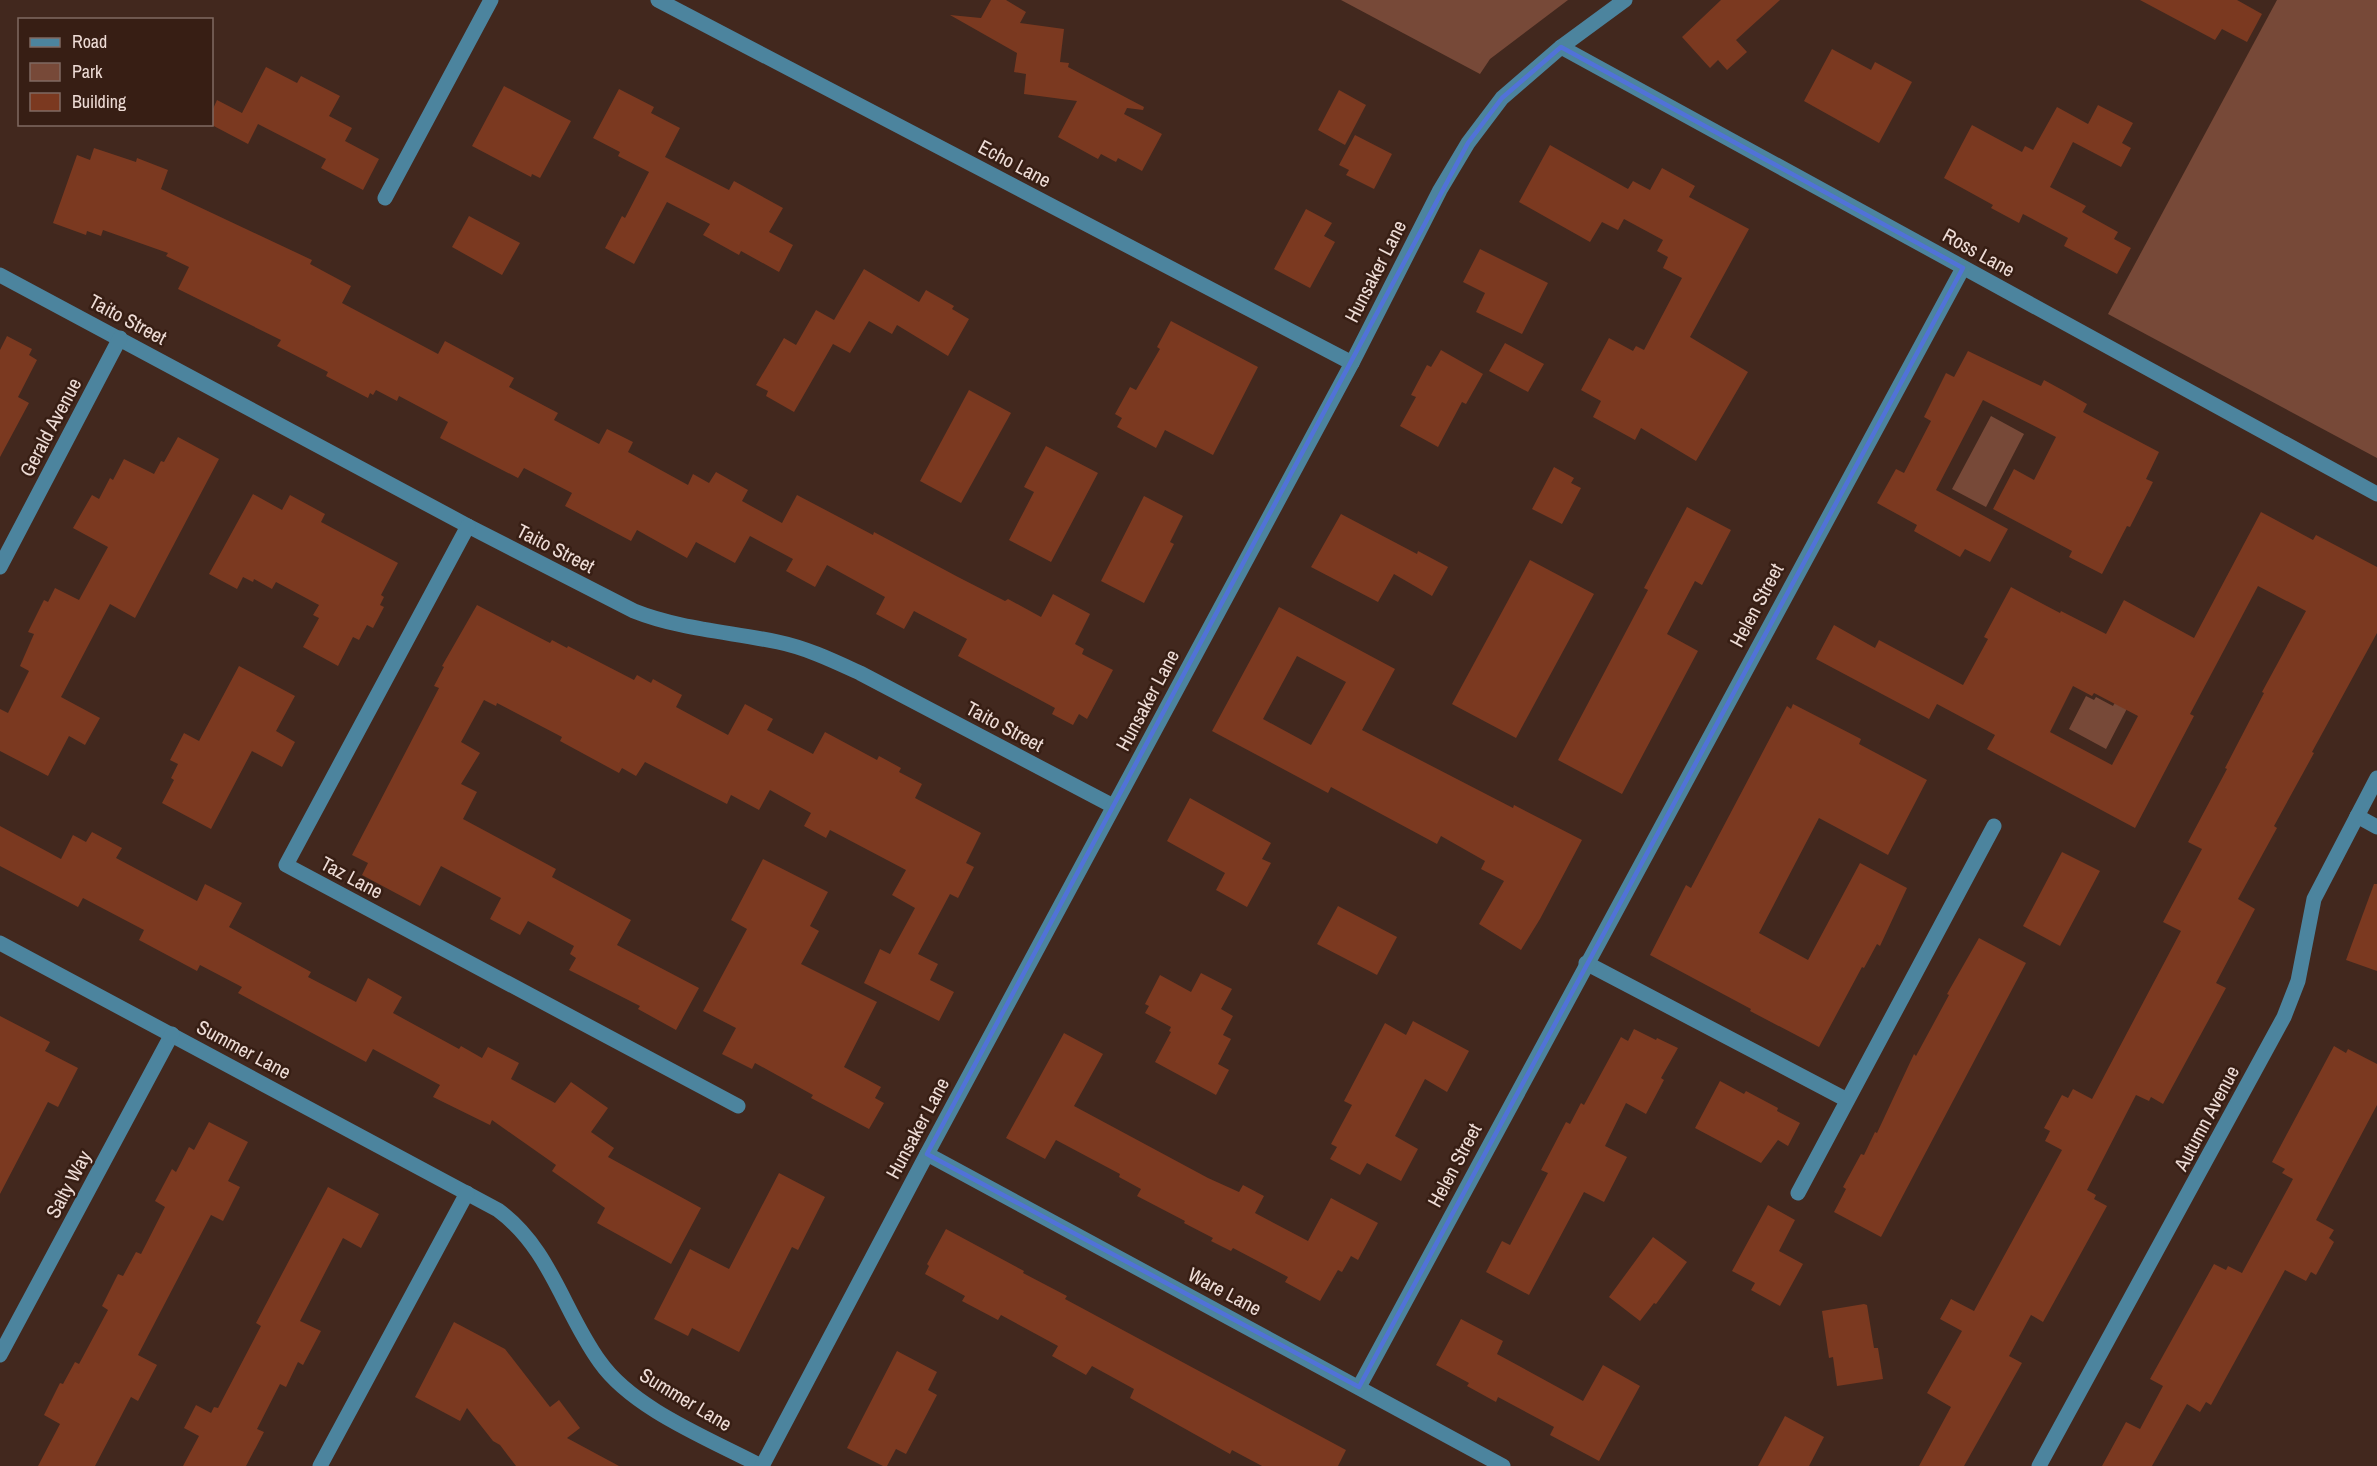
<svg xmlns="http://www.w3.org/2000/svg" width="2377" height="1466" font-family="'Archivo Narrow',sans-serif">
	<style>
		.green { fill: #774938 }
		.building { fill: #7b3920; fill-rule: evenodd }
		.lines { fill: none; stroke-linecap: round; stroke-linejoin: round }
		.minor { stroke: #4c849e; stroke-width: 15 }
		.marked { fill: none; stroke: #5172d8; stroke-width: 4.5; stroke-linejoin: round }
		.labels { text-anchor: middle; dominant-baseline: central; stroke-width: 5; stroke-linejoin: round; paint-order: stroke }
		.street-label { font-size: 20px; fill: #eedcd6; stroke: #371e14 }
	</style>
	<rect width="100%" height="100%" fill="#42281e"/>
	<g class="green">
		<path d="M1341,0h227l-78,59 -10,15z"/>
		<path d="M2277,0h100v458l-269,-144z"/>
		<path d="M1991,416l33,18 -38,73 -34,-18z"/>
		<path d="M2146,672l-40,77 -37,-20 17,-33 8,4 2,-3 17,9 16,-29z"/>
	</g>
	<g class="building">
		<path d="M991,0h15l20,12 -6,11 44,6 -4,33 9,1 -1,4 76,40 -1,3 -16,-2 -3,6 38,20 -20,37 -24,-13 -2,4 -15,-8 -3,5 -40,-22 19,-36 -53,-7 2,-20 -12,-2 3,-19 -67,-38 31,3z"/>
		<path d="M1721,0h59l-44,40 11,12 -20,18 -9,-10 -8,8 -28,-31z"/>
		<path d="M2140,0h97l25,14 -15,28 -25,-13 -7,11z"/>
		<path d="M1832,49l39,21 4,-8 37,20 -33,61 -75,-42z"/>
		<path d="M266,67l31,16 4,-7 39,20 -11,20 23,12 -7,13 34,18 -16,31 -42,-22 5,-9 -68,-35 -10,20 -38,-20 2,-13 5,-11 25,13z"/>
		<path d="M504,86l67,35 -31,57 -8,-4 -1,3 -59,-31z"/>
		<path d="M619,89l35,18 -3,6 29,15 -15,29 64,33 5,-9 49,27 -14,24 24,13 -14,27 -38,-21 -2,4 -36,-20 7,-11 -43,-22 -33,62 -29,-16 17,-32 3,2 24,-46 -31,-16 2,-4 -27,-14z"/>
		<path d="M1339,90l27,15 -21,40 -27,-15z"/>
		<path d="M2098,105l35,18 -11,20 9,5 -10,19 -48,-25 -23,45 36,19 -4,6 36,20 -4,7 17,9 -14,26 -53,-28 4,-8 -45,-24 -4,9 -28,-15 2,-3 -49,-27 28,-53 50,27 3,-6 8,4 24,-43 31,17z"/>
		<path d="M1355,135l37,19 -18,35 -28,-14 3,-5 -10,-5z"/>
		<path d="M1550,145l78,44 5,-8 17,9 12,-22 33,18 -6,11 60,32 -59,108 58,35 -52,89 -55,-33 -6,12 -42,-23 8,-16 -20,-11 28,-52 24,13 3,-5 8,4 38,-72 -19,-10 5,-11 -11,-6 6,-11 -39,-21 -6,11 -16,-8 -12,20 -71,-40z"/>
		<path d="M94,148l42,14 1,-4 31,12 -7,19 151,71 -2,4 41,22 -9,17 96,51 7,-13 69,37 -5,9 49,26 -4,7 45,24 8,-15 26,13 -5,10 60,33 5,-11 16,9 7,-11 32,18 -6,11 40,22 15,-28 76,40 1,-3 84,45 47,24 3,-2 33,18 12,-23 37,20 -15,30 9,5 -2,5 31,16 -26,49 -8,-5 -6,11 -21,-11 3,-6 -97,-52 9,-17 -53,-28 -10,18 -28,-15 9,-17 -58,-32 -12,22 -29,-16 7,-12 -43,-23 -15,27 -39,-21 -9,16 -50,-28 -6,11 -66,-35 7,-13 -48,-25 -6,10 -78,-40 8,-16 -49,-26 -2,5 -21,-11 -3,5 -3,-2 -2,5 -42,-22 2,-4 -51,-26 4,-6 -103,-51 11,-22 -23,-11 2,-3 -65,-23 -2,6 -14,-5 -1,4 -33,-12 24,-68 13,5z"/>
		<path d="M1306,209l26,14 -8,13 11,6 -25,46 -36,-19z"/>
		<path d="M469,216l51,27 -18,32 -50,-28z"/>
		<path d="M1480,249l68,34 -26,51 -46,-22 9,-19 -22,-11z"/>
		<path d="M864,269l55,33 7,-12 28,16 -2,3 17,10 -21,37 -51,-31 -5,9 -23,-13 -19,32 -17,-9 -39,68 -28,-16 2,-5 -12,-6 28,-47 12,7 20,-35 18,10z"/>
		<path d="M1171,321l87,46 -45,88 -48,-25 -9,18 -39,-21 5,-9 -7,-4 15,-27 6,3 24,-41 -3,-2z"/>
		<path d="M7,336l25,13 -3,6 8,5 -19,37 11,6 -29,54v-107z"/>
		<path d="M1505,343l39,21 -16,28 -39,-21z"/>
		<path d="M1441,350l42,24 -17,30 -4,-2 -24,45 -38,-21 16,-29 -5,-2 16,-30 4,2z"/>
		<path d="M1968,351l73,35 3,-6 22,12 21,12 -4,8 76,40 -13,27 7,3 -23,45 -3,-1 -25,48 -33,-17 3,-6 -79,-42 21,-40 20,11 22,-43 -73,-37 -47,90 72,39 -18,33 -25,-13 -5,8 -46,-26 3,-6 -40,-22 19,-34 8,4 27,-52 -7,-4 22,-44 8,4z"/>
		<path d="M969,390l42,23 -50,90 -41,-22z"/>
		<path d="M178,437l41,22 -84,159 -25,-14 -49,93 39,21 -15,27 -16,-9 -21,40 -48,-25v-42l8,4 21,-42 -9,-5 14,-32 -6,-2 16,-32 4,2 7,-14 24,12 29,-53 -35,-19 19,-33 7,4 11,-21 3,2 11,-21 30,15 7,-13 3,1z"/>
		<path d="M1046,446l52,27 -47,89 -42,-22 25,-48 -10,-5z"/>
		<path d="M1554,467l20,11 -3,5 10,5 -19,36 -30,-15z"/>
		<path d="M253,494l29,16 8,-15 35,19 -4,8 77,41 -17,32 3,2 -4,8 4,2 -11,21 -6,-3 -8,15 -6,-3 -15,29 -35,-19 16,-29 -6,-3 6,-10 -43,-23 -4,7 -18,-10 -1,3 -10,-5 -6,12 -28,-15z"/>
		<path d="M1144,496l39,20 -13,26 4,2 -30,59 -43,-22z"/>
		<path d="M1687,507l44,23 -29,55 -7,-4 -28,53 31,17 -76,143 -64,-34 90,-170 -4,-2z"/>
		<path d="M2261,512l52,28 3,-5 61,32v66l-65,119 2,1 -40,73 3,2 -39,71 17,10 -39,74 10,5 -63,116 -12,-7 -2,4 -13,-6 -49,95 9,5 -2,4 13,7 -64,116 -12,-7 -22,41 13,7 -58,103h-45l32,-59 -24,-14 35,-62 -22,-12 11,-20 23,12 88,-161 -17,-9 5,-10 -6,-3 18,-33 6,3 5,-9 19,10 89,-168 -18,-9 39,-73 -14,-7 39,-73 -2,-1 39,-75 -2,-1 44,-81 -48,-25 -68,128 4,2 -59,112 -148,-79 8,-14 -58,-31 -8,15 -113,-60 18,-34 41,23 4,-8 84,45 25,-46 -4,-2 27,-50 49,26 1,-2 45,23 18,-34 70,38zM2073,686l19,10 2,-3 44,23 -26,49 -62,-33z"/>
		<path d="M1341,514l76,40 1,-3 30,16 -16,29 -38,-22 -16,28 -67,-35z"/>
		<path d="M1530,560l64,34 -78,144 -64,-34z"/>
		<path d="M477,605l73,38 2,-3 15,8 1,-2 66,34 3,-5 14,8 2,-4 29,16 -6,12 52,28 17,-31 28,15 -6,11 46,24 12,-22 52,28 2,-4 22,12 -2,4 23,12 -7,14 66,35 -15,30 8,4 -16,31 -8,-4 -32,60 20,10 -8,16 24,12 -15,29 -75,-38 16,-34 10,5 25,-46 -23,-13 14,-25 -76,-40 -4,8 -22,-12 7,-13 -41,-23 -11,20 -28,-15 -4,9 -82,-42 -9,14 -14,-8 -3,5 -59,-32 2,-4 -65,-34 -1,3 -12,-6 -23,42 19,11 -19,31 16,8 -14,27 93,50 -4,8 79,43 -14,25 82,43 -23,42 -38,-21 2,-3 -71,-36 7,-12 -6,-4 4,-8 -46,-25 -8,14 -30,-16 11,-21 -60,-32 -21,40 -58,-31 6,-12 -16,-8 87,-167 -5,-2 10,-19 -2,-1z"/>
		<path d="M1279,607l116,62 -33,61 151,78 1,-3 68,35 -42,79 -19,31 -42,-26 25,-43 -23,-12 4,-8 -44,-25 -4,8 -106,-57 -3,6 -116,-62zM1297,656l49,26 -35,63 -48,-26z"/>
		<path d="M239,666l56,30 -19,35 19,11 -13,25 -30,-16 -41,78 -49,-26 12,-23 -3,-2 7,-14 -8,-4 14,-27 15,8z"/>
		<path d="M1793,704l68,35 -2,5 68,36 -39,75 -69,-37 -60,115 49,27 52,-97 47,25 -27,58 -3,-2 -13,24 -2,-1 -43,80 -69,-36 1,-2 -101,-54 36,-70 5,3 96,-182 4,3z"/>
		<path d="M1190,798l81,45 -9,16 9,4 -24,44 -31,-17 9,-17 -58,-32z"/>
		<path d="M0,826l61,33 12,-24 13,7 6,-10 30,16 -6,10 81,43 8,-17 37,19 -13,24 82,45 -3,5 48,25 12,-24 34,19 -9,16 66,36 2,-3 21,12 6,-11 31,16 -8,16 44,24 16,-21 37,26 -17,24 23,16 -6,9 93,51 -30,56 -74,-41 8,-15 -53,-37 4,-6 -64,-45 -2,5 -57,-28 7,-12 -67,-36 -7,13 -128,-69 4,-6 -42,-22 -3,6 -58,-31 5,-10 -61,-32 -5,9 -78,-41z"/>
		<path d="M2062,852l38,19 -40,75 -37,-20z"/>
		<path d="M763,859l65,33 -18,34 9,5 -18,33 76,38 -33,65 37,20 -6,11 9,5 -15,26 -58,-31 2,-3 -58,-32 -3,6 -30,-15 14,-26 -33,-17 44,-82 -16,-9z"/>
		<path d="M2374,884h3v87l-31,-11z"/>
		<path d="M1338,906l59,31 -20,38 -60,-31z"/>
		<path d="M1979,938l47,25 -145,274 -47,-25 12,-23 -3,-2 18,-33 3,1 11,-23 2,1 37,-79 2,2 33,-61 -2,-1z"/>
		<path d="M1201,973l31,16 -11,20 12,7 -10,19 8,4 -13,25 11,6 -13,25 -61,-33 16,-30 -2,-1 2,-4 -26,-14 4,-7 -4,-2 15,-29 31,17z"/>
		<path d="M0,1016l50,26 -5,9 33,17 -20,39 -10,-5 -48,92z"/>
		<path d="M1413,1021l56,30 -22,41 -22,-13 -30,57 23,13 -17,32 -34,-18 -7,12 -30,-16 7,-12 -6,-3 21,-39 -8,-4 41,-78 21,12z"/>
		<path d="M1634,1029l22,11 1,-2 21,10 -17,30 3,2 -18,34 -20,-11 -21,43 22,11 -23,45 -20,-10 -55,103 -43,-23 16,-31 8,4 38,-72 -7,-3 25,-48 4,2 11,-21 3,2 37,-68 7,4z"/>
		<path d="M1064,1033l39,21 -29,52 134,72 31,14 4,-7 21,11 -9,17 53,28 23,-43 47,25 -20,37 -7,-4 -9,16 -4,-2 -18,31 -35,-19 3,-5 -55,-29 -2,3 -20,-10 2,-3 -29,-15 1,-2 -48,-25 4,-7 -22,-12 1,-3 -64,-34 -11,19 -39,-21z"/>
		<path d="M2334,1046l12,7 2,-4 29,15v41l-61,115 18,10 -5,8 5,4 -18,33 -5,-3 -5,9 -21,-11 -74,135 -5,-3 -6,10 -13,-8 -35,62h-50l24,-44 14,7 23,-43 -13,-7 64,-115 12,6 2,-4 14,7 51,-94 -11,-6 3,-4 -13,-7z"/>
		<path d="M1720,1081l24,13 2,-3 32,17 -1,3 23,12 -12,23 -10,-6 -17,23 -66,-35z"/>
		<path d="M209,1122l39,20 -20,39 12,6 -17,34 -12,-6 -73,140 19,10 -19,36 -7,-4 -36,69h-57l22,-42 -16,-9 16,-32 3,1 12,-22 4,2 29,-54 -6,-4 16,-32 5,2 13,-24 5,2 24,-47 -10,-6 17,-32 4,3 13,-25 5,3z"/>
		<path d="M779,1173l46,24 -27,53 -6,-3 -53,105 -47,-24 -4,8 -34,-17 36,-70 39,20z"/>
		<path d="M328,1187l51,27 -18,34 -18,-10 -43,83 21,10 -18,34 -5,-3 -12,25 -6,-3 -23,45 7,3 -18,34h-63l16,-30 -15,-8 12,-23 15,8 3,-6 4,1 43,-82 -5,-3z"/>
		<path d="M1768,1205l27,15 -16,31 24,13 -23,42 -29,-16 4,-7 -23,-12z"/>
		<path d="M946,1229l78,42 -1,2 44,23 -2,3 281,151 -8,16h-76l-30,-16 -2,4 -100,-56 4,-9 -42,-23 -6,9 -34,-19 6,-10 -57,-31 -3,5 -36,-19 3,-5 -40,-22 4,-8 -2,-2z"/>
		<path d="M1653,1237l34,25 -31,42 -2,-1 -14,18 -31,-24z"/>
		<path d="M1864,1304l3,1 7,43h4l5,31 -46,7 -4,-29 -4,1 -7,-47z"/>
		<path d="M1461,1319l42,22 -6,13 86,47 20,-36 37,21 -41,75 -49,-26 4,-8 -56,-30 -2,5 -29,-16 2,-3 -33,-18z"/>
		<path d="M454,1322l51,27 45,58 9,-7 21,28 -13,10 52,28h-103l-16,-21 -7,-4 -26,-33 -7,13 -45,-24z"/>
		<path d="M897,1351l40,21 -9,18 9,5 -31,59 -10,-5 -9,17h-4l-36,-18z"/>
		<path d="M1785,1416l39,21 -15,29h-51z"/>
	</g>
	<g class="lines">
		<g class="minor">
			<path d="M658,0l694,363"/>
			<path d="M1561,47l816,447"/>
			<path d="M385,198l106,-198"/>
			<path d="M0,275l468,251 166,85c45,18 96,21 144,31 29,6 56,19 82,31l253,133"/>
			<path d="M468,526l-182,339 452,241"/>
			<path d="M0,567l120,-229"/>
			<path d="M2357,816l20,11"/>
			<path d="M0,943l498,267c53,39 65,101 102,152 33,47 110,77 161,104"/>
			<path d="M1586,963l261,137"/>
			<path d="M927,1154l576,312"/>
			<path d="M1798,1193l196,-367"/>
			<path d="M0,1355l172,-321"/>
			<path d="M1359,1387l604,-1119"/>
			<path d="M320,1466l147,-273"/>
			<path d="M762,1466l165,-312 425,-791 88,-173 28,-47 34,-45 59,-51 64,-47"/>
			<path d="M2039,1466l245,-449 14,-36 16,-82 63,-121"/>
		</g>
	</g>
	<path class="marked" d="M1561,47l402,221 -604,1119 -432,-233 541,-1011 34,-45z"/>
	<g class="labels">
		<g class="street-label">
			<text transform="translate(1015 163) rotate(28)">Echo Lane</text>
			<text transform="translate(1979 252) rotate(29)">Ross Lane</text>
			<text transform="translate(1375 271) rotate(-63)">Hunsaker Lane</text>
			<text transform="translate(128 319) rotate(28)">Taito Street</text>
			<text transform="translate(50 427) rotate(-62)">Gerald Avenue</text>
			<text transform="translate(556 548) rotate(27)">Taito Street</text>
			<text transform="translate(1756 605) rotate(-62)">Helen Street</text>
			<text transform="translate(1147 700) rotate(-62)">Hunsaker Lane</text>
			<text transform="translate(1005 726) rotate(28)">Taito Street</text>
			<text transform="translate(352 877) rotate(28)">Taz Lane</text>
			<text transform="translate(244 1049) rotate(28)">Summer Lane</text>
			<text transform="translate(2206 1118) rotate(-62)">Autumn Avenue</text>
			<text transform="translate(917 1128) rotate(-62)">Hunsaker Lane</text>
			<text transform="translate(1454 1165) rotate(-62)">Helen Street</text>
			<text transform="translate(68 1184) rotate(-62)">Salty Way</text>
			<text transform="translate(1225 1291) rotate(28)">Ware Lane</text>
			<text transform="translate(686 1399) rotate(31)">Summer Lane</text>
		</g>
	</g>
	<rect x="18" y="18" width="195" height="108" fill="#371e14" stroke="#806a62" stroke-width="1.5"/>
	<rect x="30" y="38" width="30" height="9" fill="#4c849e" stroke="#806a62" stroke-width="1.5"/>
	<text x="72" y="48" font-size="18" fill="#eedcd6">Road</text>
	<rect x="30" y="63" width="30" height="18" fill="#774938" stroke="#806a62" stroke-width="1.5"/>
	<text x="72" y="78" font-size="18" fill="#eedcd6">Park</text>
	<rect x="30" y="93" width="30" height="18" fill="#7b3920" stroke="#806a62" stroke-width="1.5"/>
	<text x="72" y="108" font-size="18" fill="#eedcd6">Building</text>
</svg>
